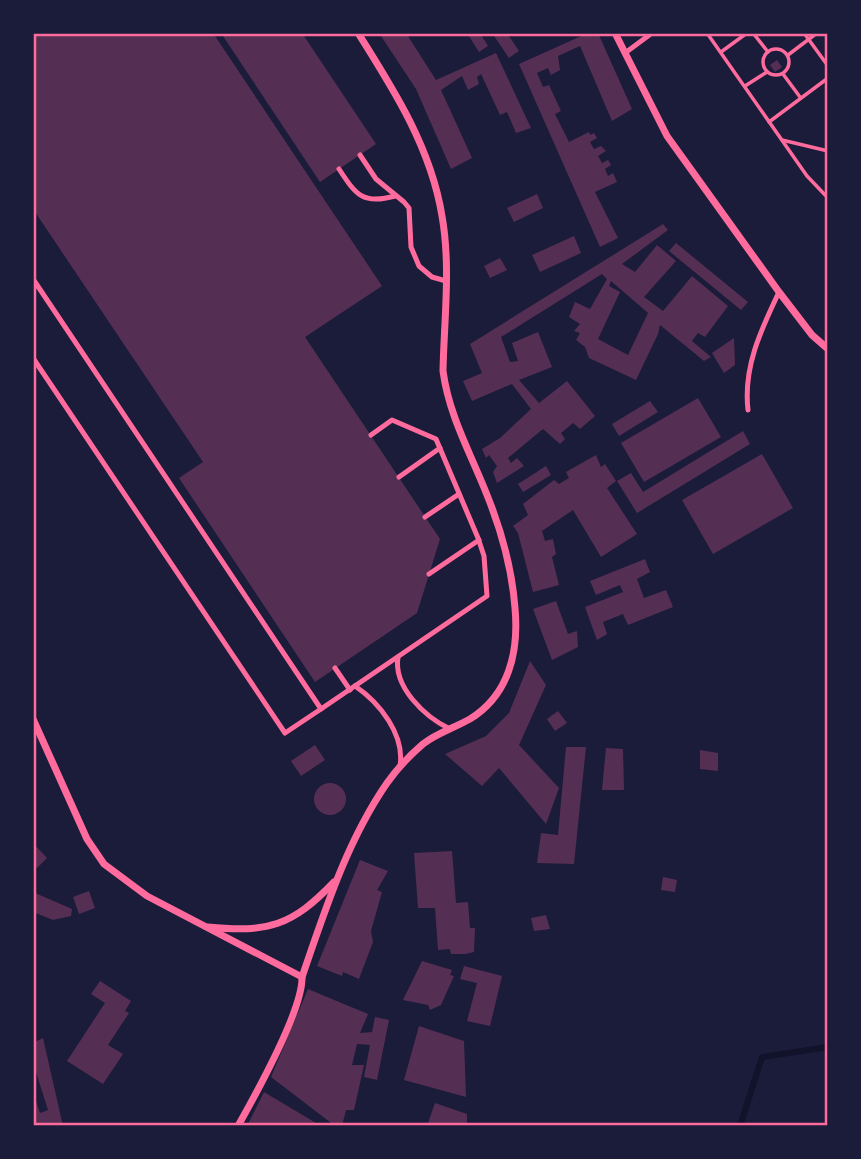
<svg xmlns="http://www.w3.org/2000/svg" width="861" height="1159" font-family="Raleway,sans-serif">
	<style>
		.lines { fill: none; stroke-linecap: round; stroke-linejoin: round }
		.stream { stroke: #12122b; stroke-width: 6 }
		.building { fill: #542f53; fill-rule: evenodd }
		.path { stroke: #ff6b9d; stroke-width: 3.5 }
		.service { stroke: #ff6b9d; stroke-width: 5 }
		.minor { stroke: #ff6b9d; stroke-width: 7 }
		.neatline { fill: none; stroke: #ff6b9d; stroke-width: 2.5 }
	</style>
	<rect width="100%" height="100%" fill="#1b1b3a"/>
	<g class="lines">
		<path class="stream" d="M740,1126l22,-69 66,-10"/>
	</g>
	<g class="building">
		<path d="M33,33h180l169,253 -77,51 135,202 -23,74 -102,69 -136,-204 24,-16 -170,-253z"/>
		<path d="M221,33h81l74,111 -56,38z"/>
		<path d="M379,33h27l30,47 60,-27 35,75 -15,5 -9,-21 -7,3 -19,-41 -4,3 2,7 -11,6 -6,-14 -21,14 31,68 -21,11 -35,-80z"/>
		<path d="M467,33h13l8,13 -9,6z"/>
		<path d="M492,33h15l12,18 -10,7z"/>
		<path d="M588,33h10l34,76 -20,12 -32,-75 -22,10 2,14 -9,5 -3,-7 -11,5 6,14 6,-2 12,26 -6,3 14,28 20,-10 1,3 4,-2 3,5 -7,4 4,7 7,-3 5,5 -8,5 4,7 6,-3 3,5 -6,4 3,7 5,-3 4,9 -22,10 23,46 -18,9 -81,-183z"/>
		<path d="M777,60l5,7 -7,5 -5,-7z"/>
		<path d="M537,194l6,14 -29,14 -7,-14z"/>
		<path d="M663,224l5,6 -46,34 13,8 22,-27 19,16 -32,36 19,14 29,-35 36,30 -23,31 -7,-4 -6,8 19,16 -7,4 -44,-36 -2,9 -22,46 -47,-22 -4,-11 -9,-7 4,-7 -6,-2 6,-7 -11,-7 6,-15 15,7 17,-30 -5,-5 -101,63 9,25 8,-1 -6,-18 26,-11 14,35 -33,13 20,23 28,-22 28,35 -15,13 -7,-6 -12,10 4,6 -5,5 -17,-15 -35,29 3,5 6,-5 7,8 -27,17 -4,-11 4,-6 -8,-11 -3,3 -4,-9 18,-11 31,-29 -19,-25 -40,17 -9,-20 19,-8 -12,-29zM611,281l37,32 -20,42 -30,-16 22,-47 -11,-6z"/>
		<path d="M574,236l7,17 -41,19 -8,-17z"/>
		<path d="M676,243l72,59 -7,8 -72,-59z"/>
		<path d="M500,258l7,12 -17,8 -6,-12z"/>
		<path d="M734,338l1,27 -11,8 -12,-20z"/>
		<path d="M698,398l23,39 -77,45 -23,-39z"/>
		<path d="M650,401l8,11 -39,24 -7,-12z"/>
		<path d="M743,431l7,13 -113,69 -20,-32 14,-8 12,19z"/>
		<path d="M762,454l31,54 -80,46 -31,-54z"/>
		<path d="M596,455l5,12 4,-3 11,17 -9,7 30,46 -36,23 -28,-47 -31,21 3,10 8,-2 3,15 -4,3 7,28 -26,7 -15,-59 -5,-7 15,-11 -5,-11 31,-24 5,4 10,-6 -3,-6z"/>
		<path d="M546,466l5,9 -28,17 -5,-8z"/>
		<path d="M645,559l5,13 -13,7 7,19 22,-8 7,17 -45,18 -5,-11 -20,8 4,12 -10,6 -12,-33 38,-15 -3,-7 -24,10 -6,-14z"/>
		<path d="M556,601l12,33 9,-3 1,16 -26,13 -19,-51z"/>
		<path d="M530,661l16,24 -27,60 40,43 -13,36 -47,-56 -17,18 -37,-32 41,-18 23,-23z"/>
		<path d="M558,711l9,12 -12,8 -8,-12z"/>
		<path d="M315,745l10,15 -24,16 -10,-15z"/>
		<path d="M566,747h20l-12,117 -37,-1 4,-30 17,2z"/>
		<path d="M606,748l17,1 1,41h-22z"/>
		<path d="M700,750l18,3v18l-18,-2z"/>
		<circle cx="330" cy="799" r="16"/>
		<path d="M33,843l14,15 -10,10 -4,-3z"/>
		<path d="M452,851l4,52 12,-1 2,26h5l-1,24 -9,2h-14l-1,-5 -12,1 -3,-42h-17l-4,-55z"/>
		<path d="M360,860l28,11 -11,19 5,2 -11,39 2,11 -14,37 -16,-7 -1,4 -25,-10z"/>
		<path d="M663,877l14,3 -2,12 -14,-2z"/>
		<path d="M89,891l6,17 -16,6 -6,-17z"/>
		<path d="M33,892l39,17 -1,7 -18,4 -20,-8z"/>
		<path d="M546,915l4,14 -16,2 -3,-13z"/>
		<path d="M422,961l30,9 -2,5 4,1 -13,29 -11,5 -2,-5 -25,-5z"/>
		<path d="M464,966l38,10 -12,50 -23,-5 10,-38 -17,-4z"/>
		<path d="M100,981l31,20 -6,10 4,2 -21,32 15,9 -20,30 -36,-23 38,-58 -14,-9z"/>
		<path d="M308,989l60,25 -8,19 12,-1 3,-15 14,3 -12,60 -13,-3 6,-32 -13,-1 -5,21h12l-10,45h-8l-4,16h-7l-64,-49z"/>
		<path d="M419,1026l45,15 2,56 -62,-17z"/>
		<path d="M43,1038l20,88h-30v-34l7,21 8,-3 -13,-41 -2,2v-28z"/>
		<path d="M264,1092l57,34h-74z"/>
		<path d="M435,1103l32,11v12h-40z"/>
	</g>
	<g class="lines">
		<g class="path">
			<path d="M707,33l100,143 21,22"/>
			<path d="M753,33l15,19"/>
			<path d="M804,33l24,33"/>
			<circle cx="776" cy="62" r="13"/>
			<path d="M721,52l26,-19"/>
			<path d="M788,55l29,-22"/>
			<path d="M783,74l17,23"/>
			<path d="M745,86l22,-14"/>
			<path d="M769,122l59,-44"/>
			<path d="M782,140l46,11"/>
		</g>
		<g class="service">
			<path d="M625,53l27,-20"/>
			<path d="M360,155l16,24 28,23 5,6 2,39 8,19 13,11 14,4"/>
			<path d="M339,169c17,26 24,36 56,27"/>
			<path d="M33,279l288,430 -36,24 -252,-375"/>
			<path d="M748,410c-5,-43 13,-80 31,-118"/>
			<path d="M399,477l41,-29"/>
			<path d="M425,517l34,-23"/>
			<path d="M429,574l50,-34"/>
			<path d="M398,657c-5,30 27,60 52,72"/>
			<path d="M335,668l15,22"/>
			<path d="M355,686c25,17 50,49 45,80"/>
			<path d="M321,709l166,-113 -3,-40 -6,-18 -42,-99 -44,-19 -21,15"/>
		</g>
		<g class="minor">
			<path d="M615,33l52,103 112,156 33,43 16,14"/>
			<path d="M33,719l54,120 17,25 43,32 155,81"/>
			<path d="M208,927c60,6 84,-1 126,-45"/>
			<path d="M238,1126c18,-32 65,-116 64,-149 23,-67 45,-136 85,-194 10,-14 23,-28 36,-39 14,-11 31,-16 47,-25 39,-24 49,-67 45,-111 -3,-39 -13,-76 -28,-113 -16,-41 -38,-79 -44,-124 1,-51 8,-104 -1,-155 -11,-68 -48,-126 -84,-183"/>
		</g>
	</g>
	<rect width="861" height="1159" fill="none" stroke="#1b1b3a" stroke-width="70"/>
	<rect x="35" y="35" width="791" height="1089" class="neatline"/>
</svg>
